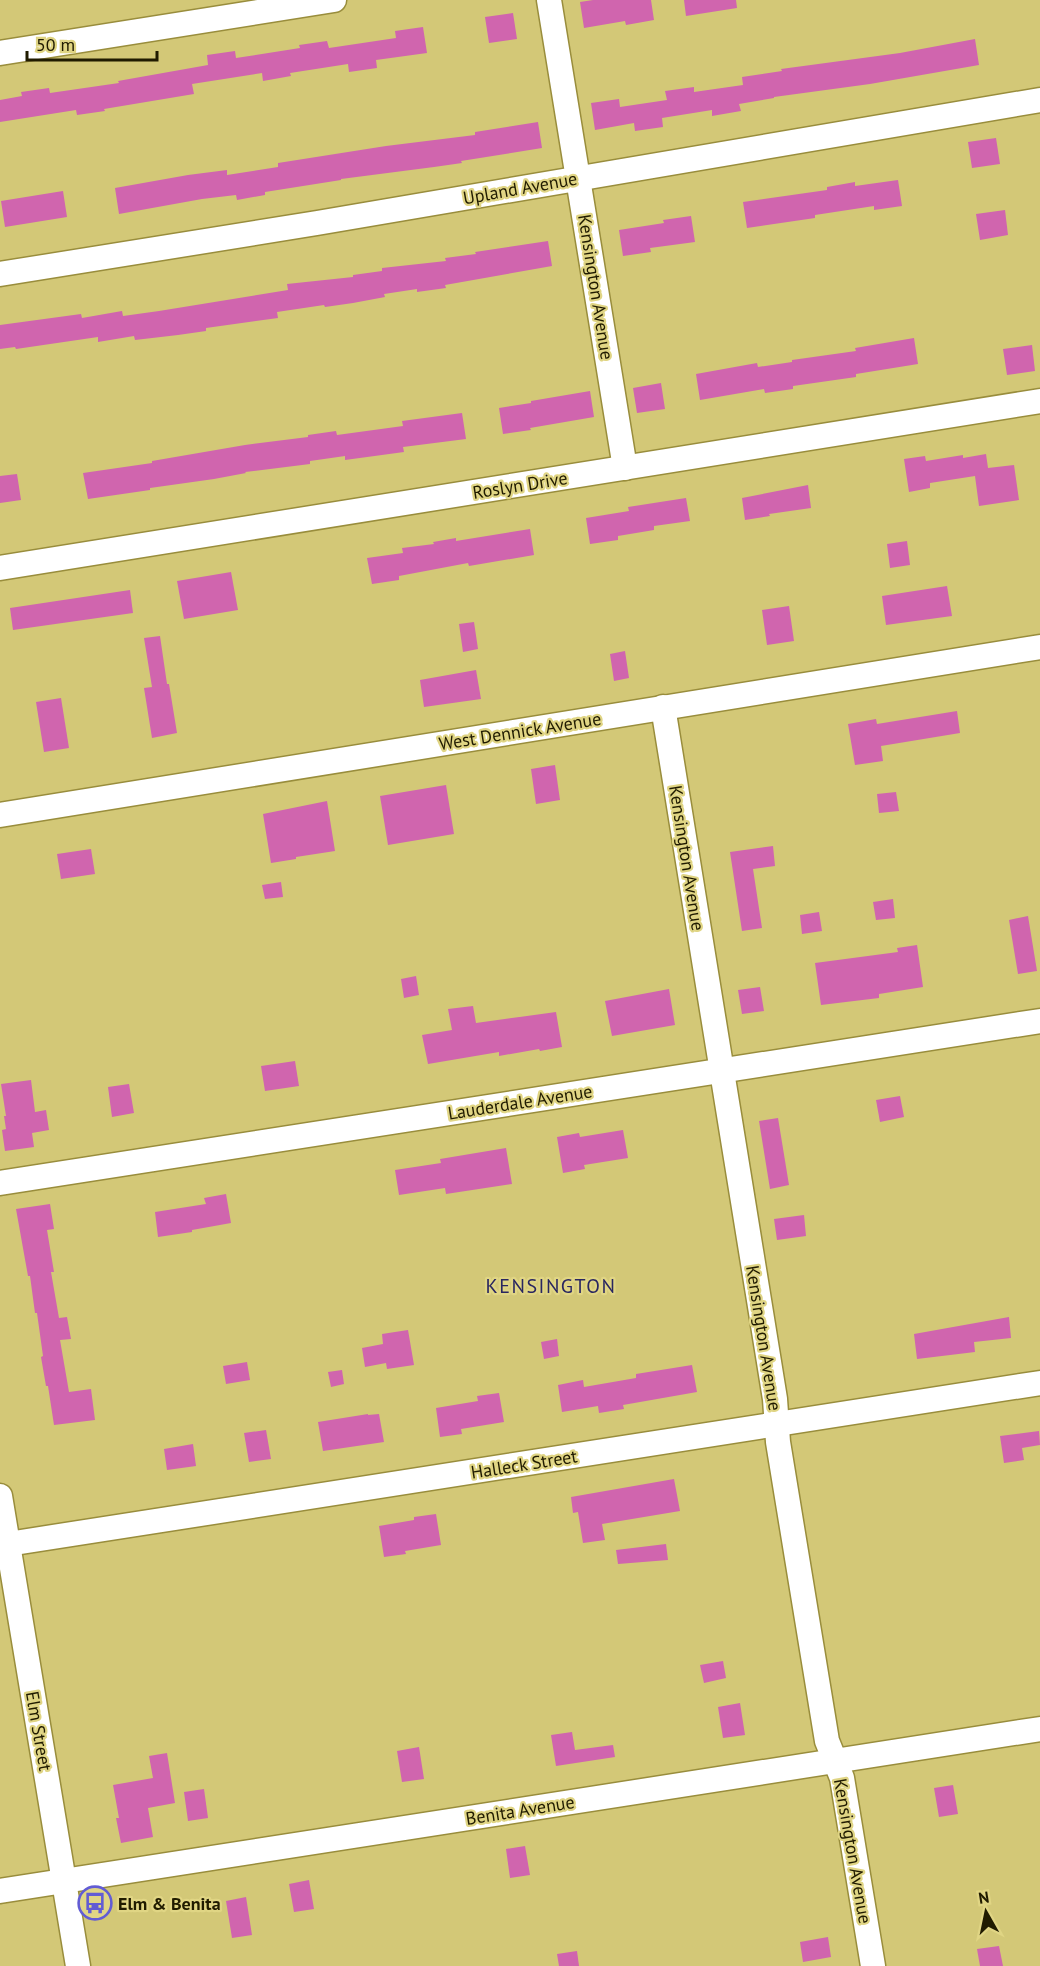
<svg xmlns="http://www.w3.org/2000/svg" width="1040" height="1966" font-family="'PT Sans',sans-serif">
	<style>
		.building { fill: #d065ae }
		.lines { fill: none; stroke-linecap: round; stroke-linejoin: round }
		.minor-casing { stroke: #998d3c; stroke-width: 27 }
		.minor { stroke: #fff; stroke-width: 24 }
		.labels { text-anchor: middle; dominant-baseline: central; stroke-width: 4.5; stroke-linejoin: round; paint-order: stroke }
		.street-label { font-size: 18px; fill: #201b00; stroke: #e0d584 }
		.poi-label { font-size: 18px; font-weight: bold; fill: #201b00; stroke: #e0d584; text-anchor: start }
		.neighbourhood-label { font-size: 20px; letter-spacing: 1.5px; fill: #292660; stroke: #e0d584 }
	</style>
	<rect width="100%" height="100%" fill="#d3c877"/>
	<g class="building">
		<path d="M593,0h58l3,20 -28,5 -1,-4 -41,7 -4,-26z"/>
		<path d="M684,0h52l1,8 -51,8z"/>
		<path d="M513,13l4,26 -28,4 -4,-26z"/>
		<path d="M423,27l4,26 -51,7 1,8 -28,4 -1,-8 -58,9 1,3 -28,5 -1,-8 -70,11 2,10 -90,15 1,2 -28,4 -1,-5 -76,12v-22l22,-4 -1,-4 28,-4 1,5 69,-10 -1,-2 90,-16 -1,-10 28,-4 1,7 64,-10 -1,-3 28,-4 2,7 67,-10 -1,-7z"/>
		<path d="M975,39l4,26 -109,19 -96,13v1l-35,6 2,7 -29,5v-6l-50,8 1,9 -28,4 -1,-8 -39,7 -4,-27 28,-4 1,8 47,-7 -2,-9 29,-4v5l49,-7 -1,-8 40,-6 -1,-2 119,-16z"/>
		<path d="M538,122l4,26 -81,13 1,2 -28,4 -93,12v1l-76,12v3l-28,5 -1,-5 -34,4 -83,15 -4,-26 73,-13 39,-5v5l51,-8v-4l108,-17 89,-11v-3z"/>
		<path d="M996,138l4,26 -28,4 -4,-26z"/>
		<path d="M898,180l4,26 -28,4v-4l-59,9v3l-68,10 -4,-26 84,-12v-3l28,-5v4z"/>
		<path d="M63,191l4,26 -62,10 -4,-26z"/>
		<path d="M1005,210l3,25 -28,5 -4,-26z"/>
		<path d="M691,216l4,26 -45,6 1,4 -28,4 -4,-26 45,-7 -1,-3z"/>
		<path d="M548,241l4,25 -107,19 1,3 -29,4v-3l-33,5 1,3 -32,6 -28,4 -1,-2 -47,7 1,6 -72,10v3l-28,4 -43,5 -1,-4 -36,6v-5l-82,12 -1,-2 -15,2v-24l81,-11 1,4 40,-7 1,5 36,-5 129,-21 -1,-6 66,-7v-2l29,-4v-3l64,-7 -1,-3 31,-4 -1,-2z"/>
		<path d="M914,338l4,26 -62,10v3l-63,9v3l-28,4 -1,-4 -64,11 -4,-26 61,-11 1,4 34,-5v-2l64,-9 -1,-3z"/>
		<path d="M1032,345l3,26 -28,4 -4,-26z"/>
		<path d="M661,383l4,26 -28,4 -4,-25z"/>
		<path d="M590,391l4,26 -64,11 1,2 -28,4 -4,-26 32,-5v-2z"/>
		<path d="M462,413l4,26 -63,8 1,5 -59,8v-4l-35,5v3l-65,8 1,1 -32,6 -64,9v2l-62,9 -5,-26 69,-10v-2l93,-16 63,-8v-2l28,-4 1,4 66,-9 -1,-5z"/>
		<path d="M986,454l2,14 26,-3 5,35 -40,6 -4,-30 -45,7v5l-21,4 -5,-33 21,-3 1,5 37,-6v3z"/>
		<path d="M17,474l4,26 -21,3v-27z"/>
		<path d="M808,485l3,23 -42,6 1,2 -25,4 -3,-22z"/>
		<path d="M686,498l4,23 -36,5v4l-36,6v4l-28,4 -4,-26 43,-7 -1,-4z"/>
		<path d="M530,529l4,26 -65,11 -1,-3 -69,13v4l-27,4 -5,-26 36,-5 -1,-5 32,-4 -1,-2 23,-4v3z"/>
		<path d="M907,541l3,24 -20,3 -3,-24z"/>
		<path d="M231,572l7,38 -54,9 -7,-38z"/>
		<path d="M947,586l5,30 -66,9 -4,-29z"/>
		<path d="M130,590l3,23 -120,17 -3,-22z"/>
		<path d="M789,606l5,35 -27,4 -5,-35z"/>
		<path d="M474,622l4,27 -15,3 -4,-28z"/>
		<path d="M160,636l7,48h2l8,49 -25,5 -8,-50 8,-1 -8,-49z"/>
		<path d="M625,651l4,27 -15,3 -4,-27z"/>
		<path d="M476,670l5,29 -57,8 -4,-27z"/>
		<path d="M61,698l8,50 -25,4 -8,-50z"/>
		<path d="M957,711l3,22 -79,13 2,15 -28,4 -7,-41 28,-5 1,5z"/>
		<path d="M555,765l5,35 -24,4 -5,-35z"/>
		<path d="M446,785l8,49 -66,11 -8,-49z"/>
		<path d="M896,792l3,19 -20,2 -2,-19z"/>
		<path d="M327,801l8,50 -39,6v2l-25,4 -8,-49z"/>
		<path d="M773,846l2,20 -22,3 9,59 -20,3 -12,-79z"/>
		<path d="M91,849l4,25 -34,5 -4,-25z"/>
		<path d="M281,882l2,15 -18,2 -3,-14z"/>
		<path d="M893,899l2,19 -19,2 -3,-18z"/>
		<path d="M819,912l3,19 -20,3 -2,-19z"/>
		<path d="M1028,916l9,55 -19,3 -9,-54z"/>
		<path d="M917,945l6,42 -44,7v4l-58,7 -6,-42 83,-11 -1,-4z"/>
		<path d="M416,976l3,19 -15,3 -3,-19z"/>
		<path d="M760,987l4,24 -22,3 -4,-24z"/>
		<path d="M669,989l6,36 -63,11 -7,-35z"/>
		<path d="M473,1006l3,17 80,-11 6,35 -22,4 -1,-2 -40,7v-4l-71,12 -6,-29 30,-5 -4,-21z"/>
		<path d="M295,1061l4,25 -34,5 -4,-25z"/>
		<path d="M31,1080l4,32 11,-2 3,20 -17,3 2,14 -29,4 -3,-21 4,-1 -2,-13h2l-5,-32z"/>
		<path d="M129,1084l5,29 -22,4 -4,-30z"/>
		<path d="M900,1096l4,21 -24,5 -4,-22z"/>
		<path d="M778,1118l11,67 -19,4 -11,-68z"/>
		<path d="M623,1130l5,28 -44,7 1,4 -22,4 -6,-36 22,-4 1,4z"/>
		<path d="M506,1148l6,36 -66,10 -1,-6 -46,7 -4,-25 46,-7 -1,-4z"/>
		<path d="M226,1194l5,29 -39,7v2l-34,5 -3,-25 51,-8 -2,-6z"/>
		<path d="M50,1204l4,25 -7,1 7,42h-3l8,46 8,-1 4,22 -11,1 9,52 22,-3 4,31 -41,5 -6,-39h-2l-5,-29 2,-1 -6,-43h-2l-5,-37h-2l-12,-67z"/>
		<path d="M804,1215l2,21 -29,4 -3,-21z"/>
		<path d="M1009,1317l2,21 -37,4 1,10 -58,7 -3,-25z"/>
		<path d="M408,1330l6,35 -27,4 -1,-6 -21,4 -3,-19 21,-4 -1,-10z"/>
		<path d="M557,1339l2,17 -15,3 -3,-17z"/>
		<path d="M247,1362l3,18 -24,4 -3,-18z"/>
		<path d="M692,1365l5,27 -74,13 1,4 -25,4 -1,-7 -36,6 -4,-27 25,-5 1,7 52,-9v-4z"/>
		<path d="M342,1370l2,14 -13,3 -3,-15z"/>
		<path d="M499,1393l5,29 -43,7 1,5 -22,3 -4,-29 42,-7 -1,-5z"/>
		<path d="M368,1414v1l11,-1 5,28 -61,9 -5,-29z"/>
		<path d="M266,1430l5,29 -22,3 -5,-29z"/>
		<path d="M1039,1431l1,14 -18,3 2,12 -20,3 -4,-27z"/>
		<path d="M193,1444l3,22 -29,4 -3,-21z"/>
		<path d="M674,1479l6,32 -78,13 3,16 -22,3 -5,-31 -5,1 -2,-16z"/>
		<path d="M436,1514l5,31 -36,6 1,3 -22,3 -5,-31 35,-6v-3z"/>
		<path d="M666,1544l2,16 -50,4 -2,-14z"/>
		<path d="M723,1661l3,17 -22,5 -4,-18z"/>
		<path d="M740,1703l5,32 -22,3 -5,-31z"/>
		<path d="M572,1732l3,18 38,-5 2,12 -59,9 -5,-31z"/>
		<path d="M419,1747l5,32 -22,3 -5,-31z"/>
		<path d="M167,1753l8,50 -27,5 5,29 -32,6 -5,-25h3l-6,-33 40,-7 -4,-22z"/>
		<path d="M953,1785l5,29 -19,3 -5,-29z"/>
		<path d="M204,1789l4,29 -20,3 -4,-29z"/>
		<path d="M525,1846l5,29 -20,3 -4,-29z"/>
		<path d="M309,1880l5,29 -20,3 -5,-28z"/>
		<path d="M246,1897l6,38 -20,3 -6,-37z"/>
		<path d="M828,1937l3,20 -28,5 -3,-20z"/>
		<path d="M999,1946l4,20h-23l-3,-17z"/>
		<path d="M577,1951l2,15h-20l-2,-12z"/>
	</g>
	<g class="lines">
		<defs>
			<g id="minor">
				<path d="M549,0l76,468"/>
				<path d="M0,53l334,-53"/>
				<path d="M0,274l317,-51 723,-123"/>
				<path d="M0,568l1040,-167"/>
				<path d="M663,707l112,692 3,43 49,299 15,37 31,188"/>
				<path d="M0,815l1040,-168"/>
				<path d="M0,1183l1040,-162"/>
				<path d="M0,1496l78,470"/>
				<path d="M8,1544l1032,-161"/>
				<path d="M0,1891l1040,-162"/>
			</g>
		</defs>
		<use href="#minor" class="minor-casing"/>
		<use href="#minor" class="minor"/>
	</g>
	<defs>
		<symbol id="bus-ring" viewBox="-11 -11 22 22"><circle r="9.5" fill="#e0d584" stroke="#625cd4" stroke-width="1.5"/><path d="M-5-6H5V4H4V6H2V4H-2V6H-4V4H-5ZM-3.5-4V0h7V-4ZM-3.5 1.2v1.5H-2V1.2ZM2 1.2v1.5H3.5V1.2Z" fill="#625cd4"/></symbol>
	</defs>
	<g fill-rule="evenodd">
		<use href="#bus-ring" x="76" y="1884" width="38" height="38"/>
	</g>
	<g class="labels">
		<g class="street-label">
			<text transform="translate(520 188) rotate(-10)">Upland Avenue</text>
			<text transform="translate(596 287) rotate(81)">Kensington Avenue</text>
			<text transform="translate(520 485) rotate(-9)">Roslyn Drive</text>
			<text transform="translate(520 731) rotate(-9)">West Dennick Avenue</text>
			<text transform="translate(687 858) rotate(81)">Kensington Avenue</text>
			<text transform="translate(520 1102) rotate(-9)">Lauderdale Avenue</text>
			<text transform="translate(764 1338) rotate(81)">Kensington Avenue</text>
			<text transform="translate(524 1464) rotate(-9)">Halleck Street</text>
			<text transform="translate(39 1731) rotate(80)">Elm Street</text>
			<text transform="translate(520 1810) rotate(-9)">Benita Avenue</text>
			<text transform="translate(853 1851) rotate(80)">Kensington Avenue</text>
		</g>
		<g class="poi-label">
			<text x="118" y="1903">Elm &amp; Benita</text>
		</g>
		<g class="neighbourhood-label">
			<text x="551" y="1286">KENSINGTON</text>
		</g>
	</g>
	<g transform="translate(986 1912) rotate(351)" stroke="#e0d584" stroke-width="4.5" paint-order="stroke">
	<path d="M0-4.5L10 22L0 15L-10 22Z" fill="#201b00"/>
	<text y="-9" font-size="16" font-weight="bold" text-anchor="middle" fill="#201b00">N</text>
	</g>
	<path d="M27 51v9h130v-9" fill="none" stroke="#201b00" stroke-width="3"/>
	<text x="36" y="51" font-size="18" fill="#201b00" stroke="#e0d584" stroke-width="4.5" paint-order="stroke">50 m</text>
</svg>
